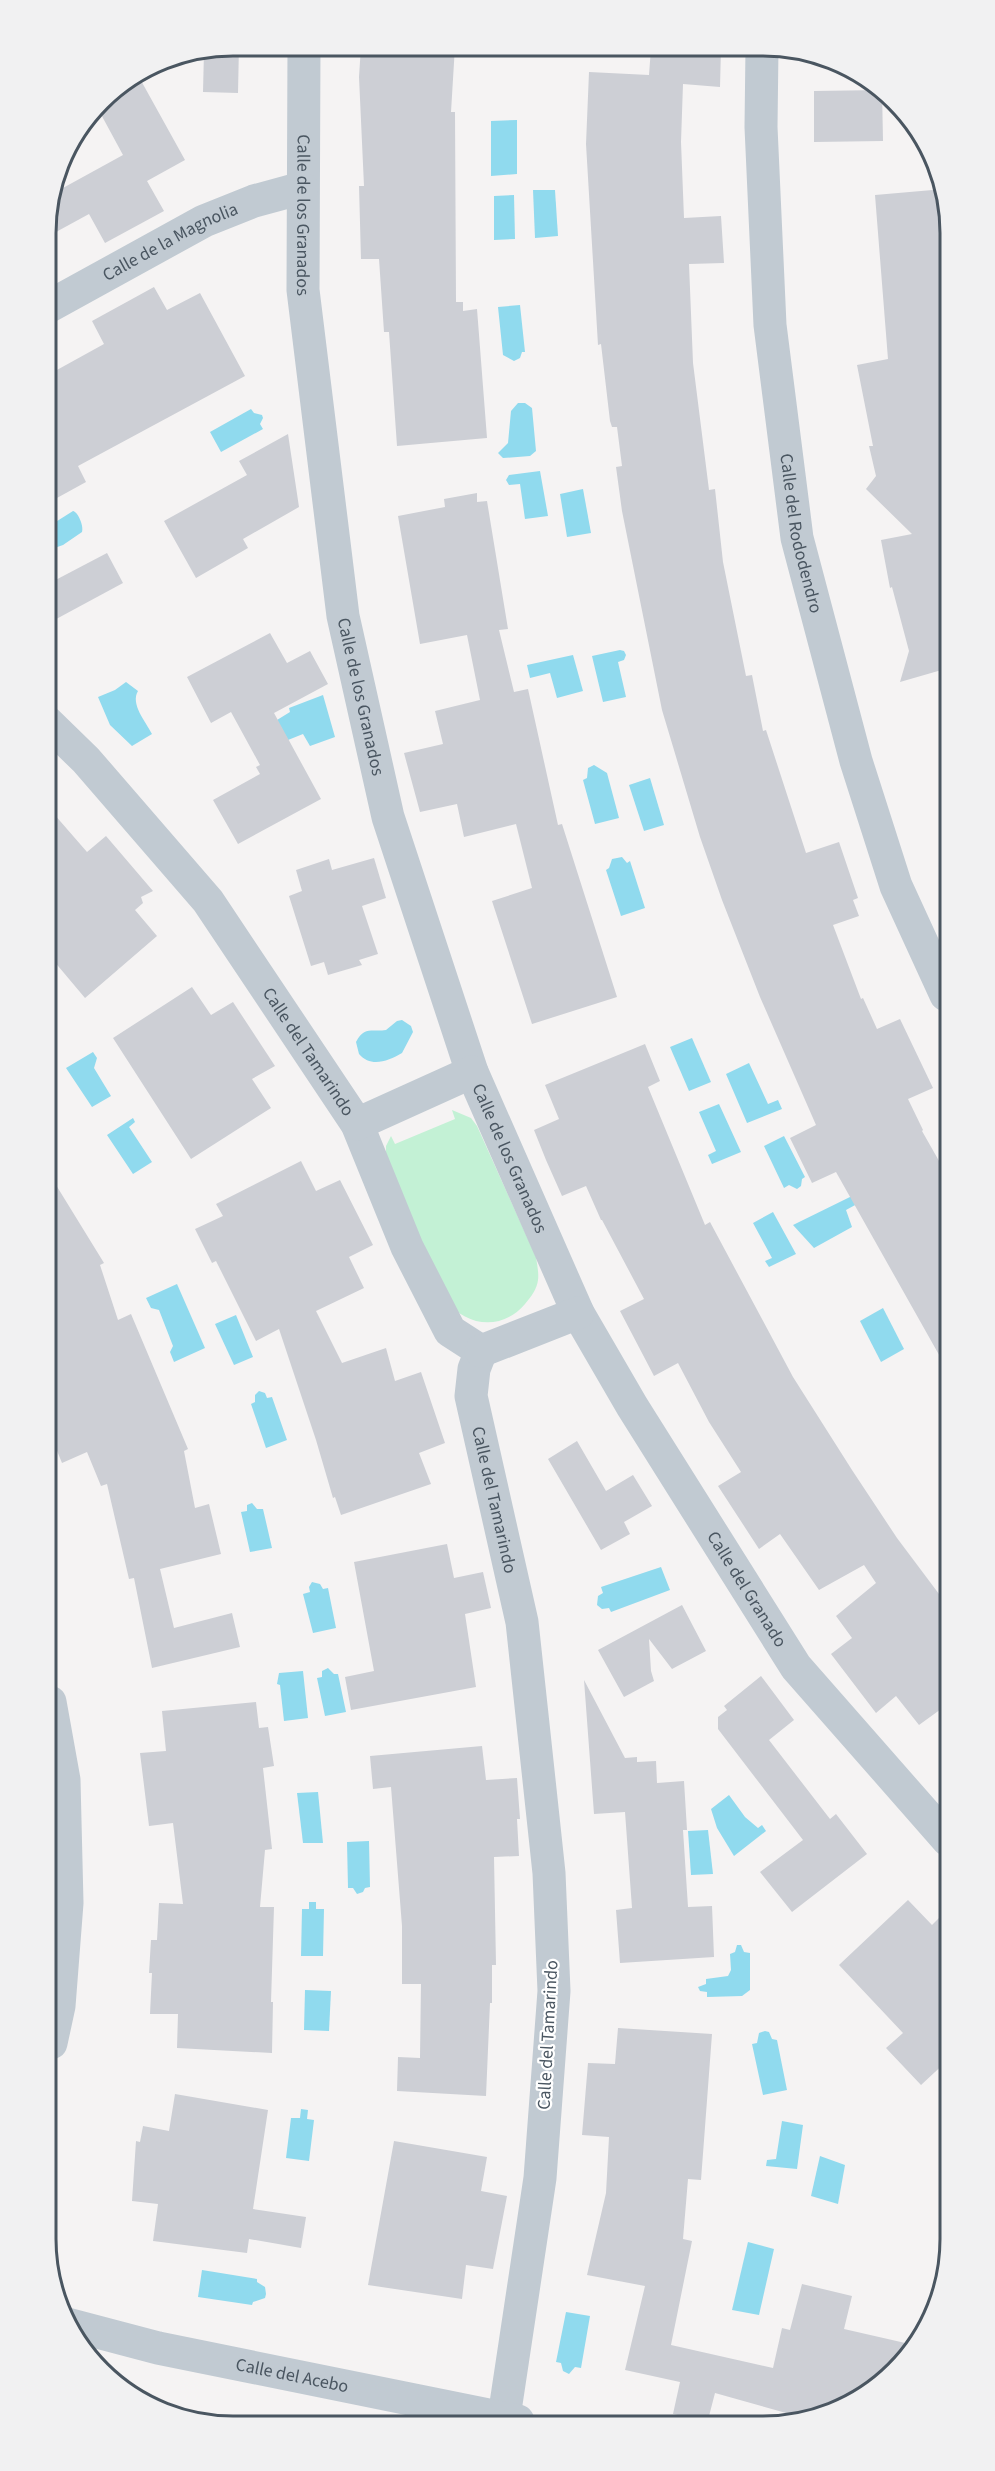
<svg xmlns="http://www.w3.org/2000/svg" width="995" height="2471" font-family="'Source Sans 3',sans-serif">
	<style>
		.green { fill: #c3f1d5 }
		.water { fill: #90daee }
		.building { fill: #cdcfd5 }
		.lines { fill: none; stroke-linecap: round; stroke-linejoin: round }
		.minor { stroke: #c1cad2; stroke-width: 33 }
		.labels { text-anchor: middle; dominant-baseline: central; stroke-width: 4.5; stroke-linejoin: round; paint-order: stroke }
		.street-label { font-size: 18px; fill: #4a5661; stroke: #fff }
		.rim { fill: none; stroke: #4a5661; stroke-width: 3 }
	</style>
	<rect width="100%" height="100%" fill="#f5f3f3"/>
	<path class="green" d="M452,1110l19,8 6,8 59,131c1,7 3,16 2,23 -1,9 -7,17 -13,24 -23,27 -59,23 -79,-4l-60,-142v-12l5,-10 4,8 60,-25z"/>
	<g class="water">
		<path d="M517,120v54l-26,2v-55z"/>
		<path d="M533,190h22l3,46 -23,2z"/>
		<path d="M514,195l1,44 -21,1v-44z"/>
		<path d="M520,305l5,47h-3l-2,6 -6,3 -11,-6 -5,-48z"/>
		<path d="M518,403h7l7,5 4,43 -6,5 -27,2 -5,-5 10,-10 3,-32z"/>
		<path d="M251,409l3,4 8,2 1,3 -3,6 3,5 -42,23 -11,-20z"/>
		<path d="M540,471l8,45 -23,3 -5,-35 -11,1 -3,-5 3,-5z"/>
		<path d="M583,489l8,44 -24,4 -7,-43z"/>
		<path d="M73,511c5,1 11,15 9,21l-19,13 -17,6v-37l8,9z"/>
		<path d="M620,650l4,1 2,4 -2,5 -6,2 8,35 -23,5 -11,-46z"/>
		<path d="M573,655l10,36 -26,7 -7,-25 -20,5 -3,-13z"/>
		<path d="M126,682l12,9c-8,13 8,31 14,43l-20,12 -22,-21 -12,-28 17,-7z"/>
		<path d="M323,695l12,42 -25,9 -7,-12 -15,6 -11,-20 13,-8 -1,-4z"/>
		<path d="M594,765l13,8 12,45 -24,6 -12,-44 4,-2 1,-10z"/>
		<path d="M650,778l14,47 -20,6 -15,-46z"/>
		<path d="M622,857l5,6 3,-2 15,47 -24,8 -15,-46 3,-2 3,-9z"/>
		<path d="M402,1020l9,6 2,6 -11,21c-14,8 -31,15 -43,1l-3,-12c8,-16 16,-10 30,-12l11,-9z"/>
		<path d="M692,1038l19,44 -22,9 -19,-44z"/>
		<path d="M93,1052l4,6 -3,10 17,28 -19,11 -26,-39z"/>
		<path d="M749,1063l19,41 10,-4 4,9 -35,14 -21,-49z"/>
		<path d="M719,1104l22,48 -29,12 -4,-9 8,-4 -17,-39z"/>
		<path d="M133,1118l2,4 -6,5 23,35 -19,12 -26,-39z"/>
		<path d="M784,1136l21,41 -3,2 -1,7 -4,3 -8,-4 -5,3 -20,-42z"/>
		<path d="M852,1196l5,8 -11,6 6,17 -38,21 -21,-23z"/>
		<path d="M773,1212l23,42 -27,13 -4,-6 7,-3 -19,-35z"/>
		<path d="M177,1284l28,64 -31,14 -4,-10 3,-6 -14,-36 -8,-2 -5,-10z"/>
		<path d="M883,1308l21,41 -23,13 -21,-41z"/>
		<path d="M236,1315l17,42 -19,8 -19,-41z"/>
		<path d="M259,1391l6,2 2,5 5,-1 15,43 -21,8 -15,-44 4,-2v-7z"/>
		<path d="M252,1503l5,6h6l9,39 -22,4 -9,-40 6,-1v-6z"/>
		<path d="M661,1567l9,23 -59,22 -2,-4 -7,1 -5,-4 1,-9 5,-3 -2,-6z"/>
		<path d="M312,1582l8,2 3,5 5,-1 8,40 -23,5 -10,-39 7,-2 -1,-5z"/>
		<path d="M328,1668l6,6h4l8,38 -21,4 -8,-38 5,-1v-6z"/>
		<path d="M303,1671l5,47 -24,3 -4,-36 -3,-1 2,-11z"/>
		<path d="M318,1792l5,51h-20l-6,-50z"/>
		<path d="M729,1795l16,22 13,11 4,-3 4,6 -32,25 -17,-28 -6,-19z"/>
		<path d="M708,1830l5,44 -22,1 -3,-44z"/>
		<path d="M369,1841l1,46 -5,1 -2,4 -6,2 -4,-6h-5l-1,-46z"/>
		<path d="M309,1902h7v7h8l-1,47h-22l1,-47h7z"/>
		<path d="M737,1945h4l3,7 6,1v37l-8,6 -35,1v-5l-7,-1 -2,-4 8,-3v-5l22,-3 3,-6 -1,-16 5,-2z"/>
		<path d="M305,1990l26,1 -2,40 -25,-1z"/>
		<path d="M765,2031l4,1 3,7 5,1 10,50 -24,5 -11,-51 5,-1 2,-10z"/>
		<path d="M301,2109l7,1 -1,9 7,1 -5,41 -23,-3 5,-40h9z"/>
		<path d="M782,2121l21,4 -6,44 -31,-3 1,-6 9,-1z"/>
		<path d="M820,2156l25,9 -7,39 -27,-8z"/>
		<path d="M748,2242l26,7 -15,66 -27,-5z"/>
		<path d="M202,2270l55,9v3l8,5 1,7 -1,4 -12,4 -1,3 -54,-8z"/>
		<path d="M566,2312l24,4 -9,52 -6,-1 -6,7 -6,-3 -2,-8 -5,-1z"/>
	</g>
	<g class="building">
		<path d="M232,45h7l-1,48 -35,-1 1,-41z"/>
		<path d="M361,46h94l-4,66h4l1,190h7v9l14,-2 10,129 -90,8 -8,-114h-5l-5,-73h-18l-2,-73h5l-5,-109z"/>
		<path d="M651,48h70l-1,39 -37,-3 -2,58 3,76 37,-2 3,47 -35,1 4,99 16,127 6,-1 8,73 23,114 6,-1 11,56 3,-1 40,123 33,-11 19,56 -5,2 6,16 -26,9 28,74 2,-1 14,31 23,-10 33,69 -25,11 15,31 -1,1 25,44v194l-111,-197 -24,11 -22,-45 26,-13 -56,-128 -38,-97 -22,-63 -38,-127 -40,-199 -6,-44 6,-1 -5,-39h-5l-2,-6 -9,-77 -3,1 -12,-201 3,-72 60,3z"/>
		<path d="M139,77l46,83 -38,21 17,30 -59,32 -16,-29 -44,24v-18l7,-26 71,-39 -26,-48 8,-11z"/>
		<path d="M882,90l1,51 -69,1v-51z"/>
		<path d="M944,189l1,480 -45,13 9,-31 -17,-64 -2,1 -9,-48 31,-6 -46,-45 10,-13 -7,-30h4l-16,-81 31,-6 -13,-164z"/>
		<path d="M154,287l13,23 33,-17 45,83 -167,90 8,16 -40,22v-128l58,-32 -12,-23z"/>
		<path d="M288,434l11,73 -56,32 5,9 -52,30 -32,-57 83,-46 -8,-14z"/>
		<path d="M477,493v9l10,-1 21,128 -9,1 15,62 14,-3 30,136 4,-1 55,173 -85,27 -40,-123 40,-13 -16,-64 -52,13 -7,-33 -37,8 -16,-59 39,-9 -8,-33 45,-11 -13,-65 -47,9 -22,-128 47,-9 -1,-8z"/>
		<path d="M107,553l16,30 -76,41 -1,-39z"/>
		<path d="M270,633l17,30 23,-12 18,33 -54,29 47,86 -83,45 -25,-44 47,-26 -4,-7 4,-2 -29,-53 -20,11 -24,-46z"/>
		<path d="M47,806l40,46 19,-16 47,55 -12,6 2,6 -8,7 22,26 -72,62 -37,-44z"/>
		<path d="M374,858l12,40 -24,8 16,48 -19,6 3,5 -34,10 -4,-13 -13,4 -22,-70 13,-5 -6,-21 33,-11 3,11z"/>
		<path d="M192,987l19,28 22,-13 42,64 -23,13 19,29 -80,51 -78,-121z"/>
		<path d="M645,1044l15,37 -12,6 57,138 5,-3 83,155 59,93 45,68 51,68v98l-29,21 -23,-29 -20,17 -45,-59 21,-16 -16,-22 40,-33 -12,-18 -45,25 -39,-56 -21,15 -41,-63 23,-14 -32,-50 -31,-59 -24,13 -34,-65 24,-12 -42,-79h-1l-15,-34 -24,10 -16,-36 -12,-30 25,-11 -14,-34z"/>
		<path d="M301,1161l15,30 24,-11 33,65 -24,12 15,31 -48,23 26,52 44,-15 9,33 26,-9 24,71 -26,10 12,31 -90,31 -6,-18 -2,1 -17,-58 -37,-111 -23,12 -40,-80 -4,2 -17,-34 28,-13 -7,-12z"/>
		<path d="M48,1172l56,91 -4,2 18,55 13,-6 57,135 -4,2 11,57 14,-4 12,50 -61,15 14,59 58,-15 8,34 -88,21 -18,-90 -5,1 -22,-95 -6,2 -14,-34 -25,11 -13,-32z"/>
		<path d="M577,1441l29,50 27,-16 19,31 -28,16 6,12 -29,16 -53,-91z"/>
		<path d="M447,1544l7,34 29,-6 8,36 -26,6 11,73 -125,23 -6,-33 29,-6 -20,-109z"/>
		<path d="M682,1605l24,46 -34,18 -23,-30 2,32 3,10 -30,16 -26,-47z"/>
		<path d="M761,1676l33,44 -25,20 61,79 6,-5 31,40 -75,58 -32,-40 43,-32 -85,-111v-12l9,-7 -3,-4z"/>
		<path d="M584,1680l41,78 12,-1v5l19,-1 1,22 27,-2 3,49h-4l5,77 24,-1 2,51 -94,6 -4,-53 16,-2 -7,-96 -31,2z"/>
		<path d="M256,1702l3,26 9,-1 6,39 -11,2 9,81 -7,1 -5,57h14l-3,95h2l-1,51 -95,-5 1,-34h-28l2,-41h-3l2,-33h6l2,-37 24,1 -10,-81 -24,3 -9,-73 26,-2 -4,-40z"/>
		<path d="M482,1746l4,34 31,-2 3,41h-3l2,37 -25,1 2,108h-4v38h-2l-4,93 -89,-5 1,-34 22,1 1,-74h-19v-58l-11,-139 -18,2 -3,-33z"/>
		<path d="M908,1900l24,25 17,-17v151l-28,26 -35,-37 17,-15 -64,-68z"/>
		<path d="M618,2028l94,6 -11,146 -13,-1 -5,60 9,2 -21,104 102,23 9,-40 8,2 12,-46 50,12 -8,33 70,16 -10,17 -47,39 -46,19 -96,-27 -7,27h-7l-28,-6 7,-32 -55,-12 20,-84 -58,-11 19,-82 3,-56 -27,-2 6,-72 27,1z"/>
		<path d="M175,2094l93,16 -15,99 53,8 -5,31 -52,-9 -2,14 -94,-12 5,-37 -26,-3 4,-60 4,1 3,-16 26,5z"/>
		<path d="M394,2141l93,16 -6,34 26,5 -14,73 -27,-4 -4,34 -94,-14z"/>
	</g>
	<g class="lines">
		<g class="minor">
			<path id="s1" d="M304,45l-1,245 40,326 45,201 84,255 106,241 54,93 164,261 152,173"/>
			<path id="s2" d="M762,48l-1,79 9,198 27,213 59,223 40,125 50,109"/>
			<path id="s3" d="M46,308l158,-87 50,-20 48,-13"/>
			<path id="s4" d="M47,722l39,38 122,141 149,223 50,123 43,84 31,20 -7,18 -3,27 51,226 27,251 5,118 -14,187 -36,239"/>
			<path d="M357,1124l115,-52"/>
			<path d="M481,1351l97,-38"/>
			<path d="M50,1702l14,78 3,123 -8,103 -8,37"/>
			<path id="s5" d="M67,2324l91,24 360,73"/>
		</g>
	</g>
	<g class="labels">
		<g class="street-label">
			<text stroke="none"><textPath href="#s1" startOffset="170">Calle de los Granados</textPath></text>
			<text stroke="none"><textPath href="#s3" startOffset="141">Calle de la Magnolia</textPath></text>
			<text stroke="none"><textPath href="#s2" startOffset="488">Calle del Rododendro</textPath></text>
			<text stroke="none"><textPath href="#s1" startOffset="656">Calle de los Granados</textPath></text>
			<text stroke="none"><textPath href="#s4" startOffset="422">Calle del Tamarindo</textPath></text>
			<text stroke="none"><textPath href="#s1" startOffset="1142">Calle de los Granados</textPath></text>
			<text stroke="none"><textPath href="#s4" startOffset="926">Calle del Tamarindo</textPath></text>
			<text stroke="none"><textPath href="#s1" startOffset="1635">Calle del Granado</textPath></text>
			<text transform="translate(548 2035) rotate(-87)">Calle del Tamarindo</text>
			<text stroke="none"><textPath href="#s5" startOffset="231">Calle del Acebo</textPath></text>
		</g>
	</g>
	<path d="M0 0H995V2471H0ZM233 56H763A177 177 0 0 1 940 233V2239A177 177 0 0 1 763 2416H233A177 177 0 0 1 56 2239V233A177 177 0 0 1 233 56Z" fill="#f1f1f2" fill-rule="evenodd"/>
	<path class="rim" d="M233 56H763A177 177 0 0 1 940 233V2239A177 177 0 0 1 763 2416H233A177 177 0 0 1 56 2239V233A177 177 0 0 1 233 56Z"/>
</svg>
